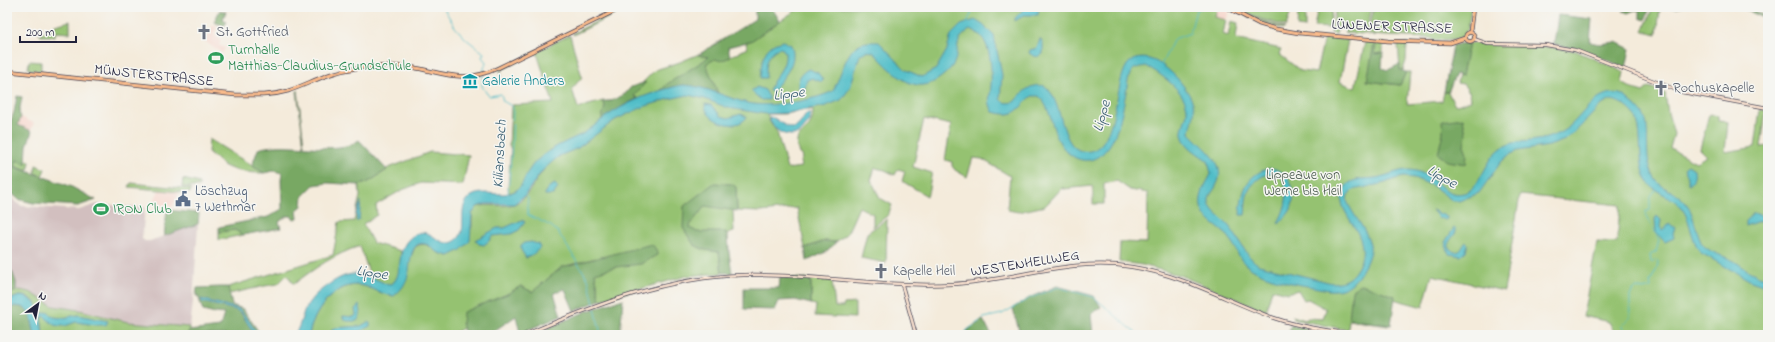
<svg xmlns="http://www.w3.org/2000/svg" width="1775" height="342" font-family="'Indie Flower',sans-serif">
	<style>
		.built { fill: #f7d1c6 }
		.industrial { fill: #d2bfbf }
		.green { fill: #95c271; stroke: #5c7256; fill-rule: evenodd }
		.forest { fill: #78a863; stroke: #4d654f }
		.water { fill: #50bdc8; stroke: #397082 }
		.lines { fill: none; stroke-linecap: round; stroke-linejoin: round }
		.stream { stroke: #50bdc8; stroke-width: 1 }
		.secondary-casing { stroke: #424053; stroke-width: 4 }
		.primary-casing { stroke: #424053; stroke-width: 4.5 }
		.secondary { stroke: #fde4d1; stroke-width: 2.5 }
		.primary { stroke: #fabb8b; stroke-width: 3 }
		.labels { text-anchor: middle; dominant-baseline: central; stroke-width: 3; stroke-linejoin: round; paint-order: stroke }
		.street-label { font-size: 14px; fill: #22223b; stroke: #f6f6f2 }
		.worship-label { font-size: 14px; fill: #5b616d; stroke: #f6f6f2; text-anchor: start }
		.leisure-label { font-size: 14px; fill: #27864d; stroke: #f6f6f2; text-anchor: start }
		.culture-label { font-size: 14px; fill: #0d838f; stroke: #f6f6f2; text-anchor: start }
		.park-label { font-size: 14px; fill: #4a5a4e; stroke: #f6f6f2 }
		.service-label { font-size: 14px; fill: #4e5e75; stroke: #f6f6f2; text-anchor: start }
		.water-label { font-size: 15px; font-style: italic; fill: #32586c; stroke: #f6f6f2 }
	</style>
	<rect width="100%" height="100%" fill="#f6f6f2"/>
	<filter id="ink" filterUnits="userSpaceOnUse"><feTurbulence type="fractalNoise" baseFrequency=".025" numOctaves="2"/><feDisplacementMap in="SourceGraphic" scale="8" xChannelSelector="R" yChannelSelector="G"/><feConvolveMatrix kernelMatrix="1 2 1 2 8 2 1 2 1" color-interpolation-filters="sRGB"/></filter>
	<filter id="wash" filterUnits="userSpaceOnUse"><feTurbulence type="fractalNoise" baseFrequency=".012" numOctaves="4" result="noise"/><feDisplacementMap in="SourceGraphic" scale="16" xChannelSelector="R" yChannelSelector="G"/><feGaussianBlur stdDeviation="0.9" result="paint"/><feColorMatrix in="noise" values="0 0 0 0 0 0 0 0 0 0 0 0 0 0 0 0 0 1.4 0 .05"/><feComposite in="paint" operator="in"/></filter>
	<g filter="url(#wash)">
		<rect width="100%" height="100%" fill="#f4ebdb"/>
		<g class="built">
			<path d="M1212,7h10l8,4 -4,9 -11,-3 1,-6h-6z"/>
			<path d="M212,25l5,2 -3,7 2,3 5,3 -2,5 6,3 -3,5 -16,-11z"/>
			<path d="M21,117l13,6 -3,7 -13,-5z"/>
			<path d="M159,190l21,2 -8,15 -20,-2z"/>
		</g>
		<path class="industrial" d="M7,194l9,8 6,4 57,4 18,-6 16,1 8,3 7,-2 17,1 -3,32 3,2h5l48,-17 -5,78 -3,25 -62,-5 -17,-4 -31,-8 -27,-4 -23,-14 -14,-1v-9l-4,-11 -5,-3z"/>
		<g class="green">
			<path d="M626,7h4l-57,28v-2z"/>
			<path d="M801,7h416l-2,10 11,3 -3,14 5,2 3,-15 7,2 -2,16 45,10 -2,5 22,17 15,2 8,-35 24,2 -8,42 15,6 10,-46 18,1v10l-8,1v-7l-8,34 33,4 6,-13h4l-3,32 35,-3 2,-9h4l6,12 3,1 14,-5 -2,-6 1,-1 -7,-9 -6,-1 9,-37h2l1,-3 82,4 25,4 48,21 -2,11 11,6 10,3 6,-5 16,6 3,20 6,21 -4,14 26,14 11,-6 -7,-7 9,-35 9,2v5l10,1 -3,30 30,-5 5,-38 6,2 -5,36 7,-1v189h-152l-7,-13 -26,-6 14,-74 20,1 3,-38 -100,-10 -16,96 -72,-16 -9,32 -30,-8 -5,27 -39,-6 -1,10 -55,-11v-3l12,4 3,-2 15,1 3,-10 -18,-10 -4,1 -6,-10 -10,3 -16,-4 -6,22 -87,-36 -37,-10 -23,-3 1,-20 27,1 1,-50 -18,-3 -13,-9 -13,3v20h-11v-18l-30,3v-2l-18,19 -27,6 -10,-2 -1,-1 3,-33 -28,-17 -9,-1 -6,19 -12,-7 -3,-4v-4l-7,-2 6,-35 -27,-6 -11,48 19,6c-3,9 -2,15 -5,23l-25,-15 3,-10 -7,-2 -3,6 -10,-5 -10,-2 -4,12 9,18 12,7 -4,10 -15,12v-13l-14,-7 -12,27 -11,8 -11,-1 -20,7 -8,-40 -36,4 -24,-1 -1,-21 -3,20 1,22 -6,1 1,18 -8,-1 -33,-14c9,14 16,14 31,16l3,21 -35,3 -87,24 -5,-27 1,-15 -34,9 -30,25 -11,-6 -59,37 2,5 -15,7h-140c4,-22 24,-51 49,-50 13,1 23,10 37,10l20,-48c10,-6 14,-1 21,4 4,3 9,4 13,5l23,-29v-13l5,-7c12,-4 25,1 37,-3 13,-4 20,-22 28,-32 7,-10 17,-16 27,-21l-2,-7 -41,44 -17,5 -1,-6 3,-38 -2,-3 2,-39h2l-1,-2 41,-2 -16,-50 -36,17v6l-1,-7 70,-34 12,42 -10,12 6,19 25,-7v2l14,-4 23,-14 15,-15 25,-8 26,-11 22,5 12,-3v-2l8,-3 -2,-5zM806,110h7c0,23 -14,20 -16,31 -1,4 1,9 2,13l2,1 1,4 -2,2 1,6 -14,2 -10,-37 -8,-11 -2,-7h18z"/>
			<path d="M1236,7h51l4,5 -5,14 -25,-7z"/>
			<path d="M1318,7h15l-4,21 -15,-1z"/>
			<path d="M1336,7h36l-6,27 -21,-1v-9h-6l-3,10 -5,-1z"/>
			<path d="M1374,7h97l-3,22 -6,8 -4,2 -22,1 -7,-2 -61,-3z"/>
			<path d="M1653,8l7,1 -3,25 -14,-3z"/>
			<path d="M1237,9l23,11 25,8 -1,1c-17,-4 -33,-10 -48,-19z"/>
			<path d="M1298,13l7,3v12l-8,-1z"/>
			<path d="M70,21v12l-15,-1v4h-14l-2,-3 6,-1 1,-3 7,-1 2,-3z"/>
			<path d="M1398,44h9l-1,17 -3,9h-3z"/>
			<path d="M29,61l12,1v9l-13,-2z"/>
			<path d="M298,90l6,56 -7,-55z"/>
			<path d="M209,139l55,34c-14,0 -29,-1 -41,-8 -5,-4 -10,-9 -15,-13z"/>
			<path d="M430,152l39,3 -6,30 -42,-2 -19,7 -26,15 1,10 -14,9 10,19 28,8c-1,11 0,32 -13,35l-18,-10 -10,-30c-25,8 -45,22 -66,38l-7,-9 -9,9 -13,2 -36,8 -1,-7 105,-32 6,-33 15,-1 6,-25 -1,-11 8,-2 20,-13 -1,-1z"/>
			<path d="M17,160l8,4 2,-4 3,2 -2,9 -13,-5z"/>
			<path d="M36,165l9,4 -3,7 -7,-3z"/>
			<path d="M183,179l16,4v4h-17z"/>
			<path d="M131,183l60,6 -1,4 -61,-6z"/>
			<path d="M887,219l-1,44 -25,-5 6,-25z"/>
			<path d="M235,230l8,5 -24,5v-8z"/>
			<path d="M811,279l21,2 3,26h8l1,-3 11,-1v15l-40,-2 1,-11 -5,-1z"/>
			<path d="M19,290l11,2 23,14 27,4 31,8 17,4 62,5v3l-3,5h-144c-1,-23 -7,-50 -36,-34v-6z"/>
		</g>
		<g class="forest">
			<path d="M755,7h18l-1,1 8,13 -29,20 -23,6 2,10 -9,4 -6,-2 -9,5 12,29 -36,-8 -22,6 7,-7 36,-23 5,-4 -10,-2 57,-36z"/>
			<path d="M1628,7h53l-4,1h-27l-5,12 -5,-2v-7l-5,-1 -7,3 -5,-2z"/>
			<path d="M1740,7h7l21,11v2z"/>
			<path d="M220,10l6,2 -3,7 4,3 -3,4 -10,-4z"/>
			<path d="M1558,15l34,4 -2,23 9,2 17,-2 14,7 -4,19 -40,-17 -32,-7z"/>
			<path d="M1374,43h2l-1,11 8,-1 -1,15 6,2 12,-6v6l6,2 -6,13 -33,-4z"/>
			<path d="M1464,43h5l-7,33 -6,-2 -8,18h-4l9,-47z"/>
			<path d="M646,82l-12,14 4,2 -13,7 -24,16 4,-15 -2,-5h8l14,-7 6,-7z"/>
			<path d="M17,96l5,1 -3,16 2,4 -3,8 14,6 -5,15 -1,18 -9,-4 -2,7 55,19 26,14 -18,6 -45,-3 -15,-4 -11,-10v-58l7,-19z"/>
			<path d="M1463,118l3,16 -2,11 3,8 -1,11 -19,-3 -9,-7 5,-22 -1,-11z"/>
			<path d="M359,140l28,30 -20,13 -8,2 -31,-2 -14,2 -11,11 -1,10 -5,4 1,8 -4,1 -3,-3h-4l-8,6 2,6 -38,7 -8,-5 -16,2v-5l49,-10 14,-8 -1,-29 1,-7 -8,-2 -10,2 -12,-7 6,-17c29,-10 80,8 101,-9z"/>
			<path d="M714,183l18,1 4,3 1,24 -32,-5 -14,18 -1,4 7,4h29l6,41h-10l-3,-21 -14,-2 -11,-5 -11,-17 1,-22z"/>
			<path d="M167,210l32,3 -1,11 -34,12z"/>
			<path d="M825,241l11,1 -8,9 -21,10 -2,-13z"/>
			<path d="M652,244l5,7v4l-16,9 -25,3 -21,6 5,27 -26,11 -9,-22 -11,4 7,23 -41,17 -4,-17 -28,19h-23l-3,-12 1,-11 44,-18 14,-8 11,6 30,-25z"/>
			<path d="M7,268l5,3 4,11v9l-9,4z"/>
			<path d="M780,277l31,2v25l-16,-4 -16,1 -4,9 -31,-1v-21h35z"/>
			<path d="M1361,284l34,12 -4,29 -42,-6 3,-29z"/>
			<path d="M1057,286l37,10 7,11 -10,7 2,21h-73l-7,-27 18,-11z"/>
			<path d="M219,287h9l4,18 11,4 18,26h-74l2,-4 31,-4 4,-13 -8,-1 -1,1 -12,-3 -5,-15h-2l1,-8z"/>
			<path d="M623,299l-3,36h-88l55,-24z"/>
			<path d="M14,306l9,1 7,6 5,22h-28v-23z"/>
			<path d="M983,320l9,15h-26l2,-5z"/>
			<path d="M1291,325l26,6 30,4h-59z"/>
		</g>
		<g class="water">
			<path d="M1026,7l13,1 -1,7h-14l-9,6v-3z"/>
			<path d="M975,20l8,5 11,11 8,39 -2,24c4,5 8,4 14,3 10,-11 16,-19 31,-16 18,14 15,61 37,65 38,7 31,-77 48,-89 23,-16 56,21 63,41 4,10 -2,20 -3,30 13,15 39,30 26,53 -3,6 -8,10 -7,17 2,8 11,13 16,19 14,13 18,33 34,43l73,18c13,-1 19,-4 26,-16 19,-35 -31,-55 -12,-81 6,-8 20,-7 29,-8 15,-2 26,-11 41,-7 21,5 30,31 53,20 12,-7 17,-31 31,-42 13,-9 22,-6 37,-9 9,-1 22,-6 29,-11 17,-12 29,-41 54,-35 5,2 8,5 11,8 6,5 13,11 15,19 4,20 -3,40 10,59 7,10 24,12 32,26 7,11 9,32 15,39 7,8 22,11 31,16 7,4 13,10 21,13 4,3 9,3 13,5v8l-17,-6 -50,-28c-12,-15 -9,-36 -23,-49 -10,-10 -24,-11 -31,-24 -10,-19 -4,-41 -10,-60 -3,-10 -17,-19 -26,-20l-11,6 -19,20 -16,14 -16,6 -31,5 -9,4 -8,7 -22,31 -20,8h-6l-20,-15 -19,-8 -10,-1 -9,2 -10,4 -32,7 -5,5 -1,6c6,15 20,28 23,44 1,6 -2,13 -4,18 -8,16 -17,29 -37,27 -24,-5 -65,-9 -84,-26 -8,-7 -10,-20 -17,-28 -16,-15 -34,-20 -25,-46 2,-6 6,-11 8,-16l-3,-13c-9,-7 -23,-14 -26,-26 -1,-9 5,-16 5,-24 1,-18 -27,-38 -41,-45 -4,1 -11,1 -14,5 -5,6 -5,19 -7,26 -3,17 -8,42 -20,54 -15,16 -34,10 -45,-8 -9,-14 -8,-34 -21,-47h-7c-16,14 -15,22 -39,16 -6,-12 -3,-14 -2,-27 1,-14 0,-38 -10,-49 -2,-3 -8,-4 -11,-6 -18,10 -9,21 -17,35 -4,6 -10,11 -16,15 -26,17 -47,-12 -64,-28l-7,-1 -6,4 -10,33 -9,12 -15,6 -38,7 -22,1 -38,-6 -23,-9 -17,-4 -19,4 -26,8 -28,13 -37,28 -19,8 -16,14 -19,26 -10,8h-29l-8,3 -5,7 -2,27 -9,9 -12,6c-3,-1 -8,-2 -12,-4 -4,-2 -6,-7 -12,-8 -16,-4 -14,22 -17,31 -2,9 -7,15 -14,21 -13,-1 -23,-10 -36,-11 -25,-1 -45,28 -49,50h-16c8,-7 8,-19 13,-28 6,-10 13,-16 22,-22 24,-17 36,-12 60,0 19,-4 3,-39 28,-51 15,-8 24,16 39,7 15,-9 1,-31 14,-43 12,-11 32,1 46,-7 9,-5 9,-15 15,-22 2,-4 6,-8 10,-11 13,-12 29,-17 44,-25 7,-4 13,-10 20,-15 10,-7 22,-14 34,-19 8,-4 38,-14 46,-14 22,1 42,13 64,18 21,5 65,-2 85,-12 6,-11 14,-41 25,-46 6,-4 14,-3 21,-3l27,28 16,7 14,-8 11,-19 4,-15 10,-10z"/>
			<path d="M1040,39l3,4v11c-6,4 -8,3 -14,-1l1,-3 7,-2z"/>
			<path d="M783,41l8,4c8,19 -9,33 -19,47l-3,-1c4,-14 18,-23 16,-38l-2,-4 -4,-1c-13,5 -13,18 -13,30h-6c2,-18 3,-33 23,-37z"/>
			<path d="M809,69l9,4 5,7 -1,2 -10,-4 -5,2 -4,15c-9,-8 -5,-22 6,-26z"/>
			<path d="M757,87l8,3 4,7v3h-8l-10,-9z"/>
			<path d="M705,104l6,1 10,11 7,2 13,-4 6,3c-10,15 -42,5 -42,-13z"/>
			<path d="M806,114h4v7l-11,13c-14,3 -22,-1 -29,-13l-1,-3h5c16,10 20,18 32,-4z"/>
			<path d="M1688,165l6,4c1,7 0,12 -6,16v-8l-4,-9z"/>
			<path d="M1270,168c20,2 28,22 21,41 -2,5 -8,10 -12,15l-1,-1c6,-11 11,-25 7,-38 -6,-23 -29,-8 -36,5 -4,7 -3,17 -4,25h-5c2,-23 5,-40 30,-47z"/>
			<path d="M555,184l3,4 -5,7h-8v-3l4,-5z"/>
			<path d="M361,201l-2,19 -2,2 -1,-8z"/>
			<path d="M1432,210l15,7v2l-2,1 -7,-3z"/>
			<path d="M1754,213l8,3 1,1 -1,3 -17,6v-5z"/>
			<path d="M1657,216l4,4 -1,7 2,3 8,-6 5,4 -2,5 1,5 -9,4 -9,-9 -1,-14z"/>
			<path d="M522,220l3,2 -6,8 -8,4 -19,2 -3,5 -5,4 -5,-1 -4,-4 22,-12h7z"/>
			<path d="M1454,228l2,1v3l-7,10v6l5,4c9,0 7,-5 12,-10l2,2 -2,7 -5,5 -12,-2 -4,-12z"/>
			<path d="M531,242l7,2 2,4 -9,8 -5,2 -5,-8v-5l3,-2z"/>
			<path d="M19,296c11,0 19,8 22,18l6,-2 7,5 8,1 16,-3 30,6 -2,4h-10l-20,-3 -11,4h-6l-5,-1 -10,-9 -3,2 2,17h-8l-5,-22 -7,-6 -9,-1 -7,6v-11z"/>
			<path d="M201,299l38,10 8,9 11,17h-3l-14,-22 -5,-3 -34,-8z"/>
			<path d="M359,305c3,6 2,11 -2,16h-10l-4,-3v-2l11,1 2,-2 -1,-6z"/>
			<path d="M368,322l2,1v3l-9,5 -25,4 -5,-4 3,-3 27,-2z"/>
		</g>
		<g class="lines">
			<g class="stream">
				<path d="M443,7l12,20 11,12 18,14 -2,4 4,5 -3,10"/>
				<path d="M1291,7l9,3 11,-3"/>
				<path d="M967,23l7,-16"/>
				<path d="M1161,65l13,-26 16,-6 6,-23 9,-3"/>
				<path d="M483,75l-1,11 5,8 3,2 11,-2 2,7 10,6 -1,37 -4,50"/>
				<path d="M525,195l3,3 -1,9 1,8 23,11 7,6 30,47 6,25"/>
				<path d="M595,308l6,27"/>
				<path d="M964,335l3,-5 17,-12 18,-4 28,-16 28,-11 36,10 44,38"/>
				<path d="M1633,335l-8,-5 -3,-5 8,-7v-22l3,-6 4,-2 6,2 8,-2 -1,-6 7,-13 1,-7 -1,-2 -6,2 -1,-7 6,-3 3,-12 -14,-28 5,-2v-12l5,-8"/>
			</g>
		</g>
	</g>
	<g filter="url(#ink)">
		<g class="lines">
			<defs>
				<g id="secondary">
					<path d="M1474,39l14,5 58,1 29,5 107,42 86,16"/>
					<path d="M902,285l14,50"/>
					<path d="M524,335c71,-30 142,-58 220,-60 69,-2 138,13 208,9 60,-3 119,-27 180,-17 51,8 95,34 142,51 29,10 59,14 90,17"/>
				</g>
				<g id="primary">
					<path d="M1226,7l33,17 17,5 23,4 89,8 62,2 15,-5"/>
					<path d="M1470,32l3,-25"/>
					<circle cx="1470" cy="37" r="4.5"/>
					<path d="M7,71l229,24c18,0 35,1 52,-4 15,-5 28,-12 43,-17 18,-6 38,-8 57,-8 44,-2 66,23 110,2l125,-61"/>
				</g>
			</defs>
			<use href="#secondary" class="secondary-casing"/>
			<use href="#primary" class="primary-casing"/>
			<use href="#secondary" class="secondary"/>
			<use href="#primary" class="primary"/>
		</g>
	</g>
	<defs>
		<symbol id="church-bare" viewBox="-9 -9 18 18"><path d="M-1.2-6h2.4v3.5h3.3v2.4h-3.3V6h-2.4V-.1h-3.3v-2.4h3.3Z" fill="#6b7280" stroke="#f6f6f2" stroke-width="2.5" paint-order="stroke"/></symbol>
		<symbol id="stadium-bare" viewBox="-9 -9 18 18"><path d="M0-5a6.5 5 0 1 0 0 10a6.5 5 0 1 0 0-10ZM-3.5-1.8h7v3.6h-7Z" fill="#2e9e5b" stroke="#f6f6f2" stroke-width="2.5" paint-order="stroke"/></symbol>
		<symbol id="museum-bare" viewBox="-9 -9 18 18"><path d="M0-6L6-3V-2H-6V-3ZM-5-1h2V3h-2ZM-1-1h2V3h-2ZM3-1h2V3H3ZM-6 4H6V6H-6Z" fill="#0f9aa8" stroke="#f6f6f2" stroke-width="2.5" paint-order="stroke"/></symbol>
		<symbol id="civic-bare" viewBox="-9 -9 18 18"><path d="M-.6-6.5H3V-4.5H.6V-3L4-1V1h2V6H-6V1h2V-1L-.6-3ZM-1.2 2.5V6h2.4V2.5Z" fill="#5c6f8a" stroke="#f6f6f2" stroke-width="2.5" paint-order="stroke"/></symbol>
	</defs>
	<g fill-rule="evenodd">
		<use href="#church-bare" x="193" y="21" width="22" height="22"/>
		<use href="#stadium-bare" x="205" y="47" width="22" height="22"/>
		<use href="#museum-bare" x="459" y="70" width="22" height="22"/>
		<use href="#church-bare" x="1650" y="77" width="22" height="22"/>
		<use href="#civic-bare" x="172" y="188" width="22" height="22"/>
		<use href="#stadium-bare" x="90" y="198" width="22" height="22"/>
		<use href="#church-bare" x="870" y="260" width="22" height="22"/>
	</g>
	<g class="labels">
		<g class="street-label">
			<text transform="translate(1392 27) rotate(2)">LÜNENER STRASSE</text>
			<text transform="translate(154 76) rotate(6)">MÜNSTERSTRASSE</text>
			<text transform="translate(1025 264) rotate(-9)">WESTENHELLWEG</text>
		</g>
		<g class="worship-label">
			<text x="216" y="32">St. Gottfried</text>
			<text x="1673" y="88">Rochuskapelle</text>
			<text x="893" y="271">Kapelle Heil</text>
		</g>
		<g class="leisure-label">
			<text x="228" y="50">Turnhalle<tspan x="228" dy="16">Matthias-Claudius-Grundschule</tspan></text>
			<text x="113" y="209">IRON Club</text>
		</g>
		<g class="culture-label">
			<text x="482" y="81">Galerie Anders</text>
		</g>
		<g class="park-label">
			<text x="1303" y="175">Lippeaue von<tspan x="1303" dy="16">Werne bis Heil</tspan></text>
		</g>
		<g class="service-label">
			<text x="195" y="191">Löschzug<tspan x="195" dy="16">7 Wethmar</tspan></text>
		</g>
		<g class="water-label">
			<text transform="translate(789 94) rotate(-7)">Lippe</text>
			<text transform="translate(1102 116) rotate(-74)">Lippe</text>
			<text transform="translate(500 154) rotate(-87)">Kiliansbach</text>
			<text transform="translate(1442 177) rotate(30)">Lippe</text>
			<text transform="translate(372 273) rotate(9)">Lippe</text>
		</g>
	</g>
	<rect width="1775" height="342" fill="none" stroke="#f6f6f2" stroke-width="24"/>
	<g transform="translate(38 304) rotate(32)" stroke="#f6f6f2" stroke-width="3" paint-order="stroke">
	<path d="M0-3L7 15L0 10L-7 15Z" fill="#22223b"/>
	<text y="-6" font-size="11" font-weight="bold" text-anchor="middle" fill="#22223b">N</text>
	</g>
	<path d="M20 36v6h56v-6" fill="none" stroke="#22223b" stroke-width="2"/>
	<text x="26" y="36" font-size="12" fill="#22223b" stroke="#f6f6f2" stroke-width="3" paint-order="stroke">200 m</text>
</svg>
